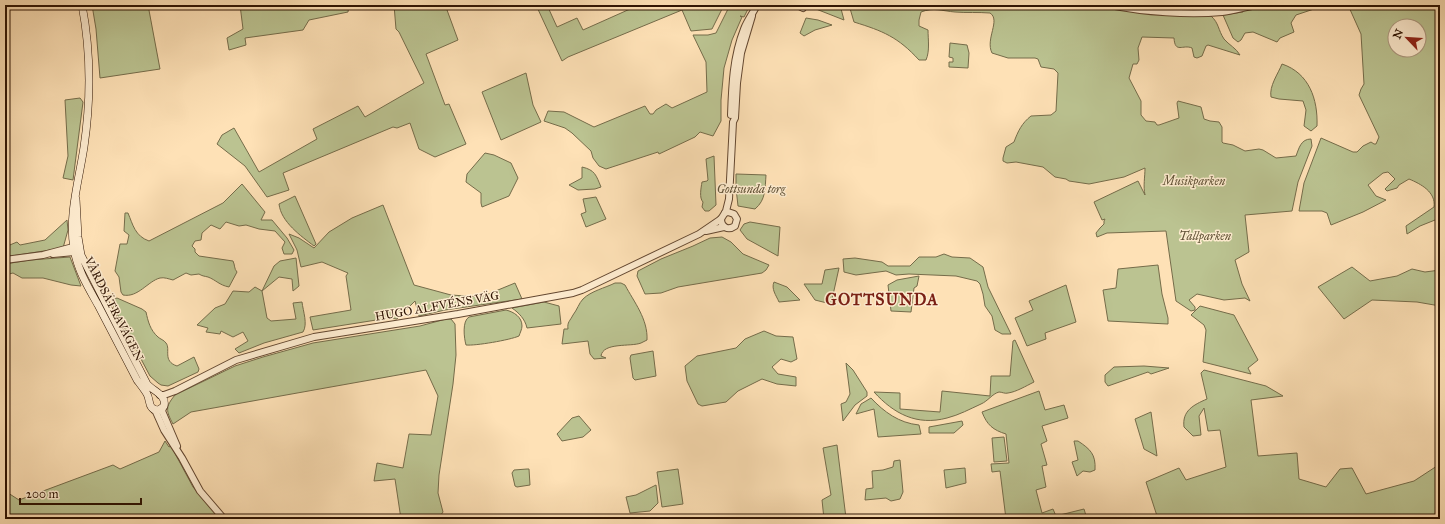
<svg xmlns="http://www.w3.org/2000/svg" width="1445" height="524" font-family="'IM FELL Great Primer',serif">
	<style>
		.green { fill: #bbc391; stroke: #756c4a; fill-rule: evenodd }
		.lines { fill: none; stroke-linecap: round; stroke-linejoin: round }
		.tertiary-casing { stroke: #634730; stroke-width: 8 }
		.secondary-casing { stroke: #2f1403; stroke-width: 8 }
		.tertiary { stroke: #feecd0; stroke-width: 6 }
		.secondary { stroke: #feecd0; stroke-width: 7 }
		.labels { text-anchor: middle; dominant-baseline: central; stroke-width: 3; stroke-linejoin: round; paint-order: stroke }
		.park-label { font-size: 12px; font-style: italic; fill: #605135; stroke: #feecd0 }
		.street-label { font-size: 12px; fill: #2f1403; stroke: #feecd0 }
		.district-label { font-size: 16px; font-weight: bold; letter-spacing: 1px; fill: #7a1f14; stroke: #feecd0 }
	</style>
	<rect width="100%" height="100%" fill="#fee1b6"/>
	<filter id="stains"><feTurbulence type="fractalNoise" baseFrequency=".005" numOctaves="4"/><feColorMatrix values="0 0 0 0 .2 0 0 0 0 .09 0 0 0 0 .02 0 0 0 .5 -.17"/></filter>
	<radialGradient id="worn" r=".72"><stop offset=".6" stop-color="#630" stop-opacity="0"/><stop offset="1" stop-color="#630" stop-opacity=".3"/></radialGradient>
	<g class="green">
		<path d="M92,5h56l12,64 -60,9 -4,-49z"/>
		<path d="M240,5h109l-1,7 -39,8 -6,10 -58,8 1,7 -17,5 -2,-12 16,-9z"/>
		<path d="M394,5h63l-10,5 11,30 -32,14 19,51 4,-1 17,40 -31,13 -16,-8 -9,-26 -13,5 -4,-1 -110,46 6,17 -22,7 -22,-31 -28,-22 5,-9 12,-7 25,44 58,-33 -4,-10 45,-23 7,11 59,-34 -25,-51 -3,-3z"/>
		<path d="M536,5h11l10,22 20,-9 6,12 56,-25h85l-12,24 -21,2 -9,-21 -114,47 -6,4z"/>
		<path d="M730,5h20l-6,12 -4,-1 2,1 -10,23 -8,28 -3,32v21l-8,15 -13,-4 -5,5 -36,17 -1,-2 -52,17 -7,-3 -6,-8 -2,-7 -19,-18 -7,-5 -21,-7 4,-10 16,1 30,15 51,-21 5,8h3l3,-4 10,-6 6,4 35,-16 -1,-30 -13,-27h15l8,-2z"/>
		<path d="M823,5h17l4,15 -28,-11z"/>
		<path d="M849,5h351l-7,11h18c8,7 7,14 13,23 5,6 12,9 16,16l-32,-10 -2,1 -4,10 -5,2 -3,-1 -2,-9c-9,-4 -17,6 -18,-10l-32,-1 -4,11 1,12 -2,4h-4l-4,14 12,23v14l5,6 9,1 2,3h2l20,-7 -2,-15 1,-2 23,6 3,12 6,2 9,1 3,5v15l1,1 10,2 12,6 14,-2 4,1 13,8 20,-2c3,-8 5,-17 15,-17l1,7 -14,36 -6,29 -47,4 4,37 -14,8 7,24 8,17 -5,-3 -21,2 -27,-6 -8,6 6,7v3l-4,1 -15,-10 -10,-70 -59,2 -10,4 -1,-4 4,-5 4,-4v-3l1,-2 -3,1 -8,-18 44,-21 7,14c-2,-9 0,-18 0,-27l-21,9 -35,7 -20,-3 -3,-2 -11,-2 -12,-10 -27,-5 -9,1 -4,-2v-3l3,-11 8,-5c4,-11 8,-19 17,-26l20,-1 5,-4 2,-38 -4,-4 -13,-2 -3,-8 -3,-1h-27l-16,-5c-7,-14 9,-33 -2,-40 -12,-1 -23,0 -35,-1 -13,-1 -21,-5 -34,0l-2,8v6l9,4c0,9 2,21 -2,30h-7c-21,-23 -36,-29 -65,-38z"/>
		<path d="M1240,5h86l-30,10 -5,8 3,9 -14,6 -3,4 -24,-10 -8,1 -4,7 -3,2 -5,-4 -10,-23 20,-3z"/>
		<path d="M1348,5h92v213l-20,8 -13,8 -1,-8 28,-19c2,-15 -13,-23 -25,-28l-10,6 -2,3 -10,3 -2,-2 10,-10 -7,-7 -5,1 -15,12 8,11 10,4 -23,12 -32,13 -4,-12 -5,-2h-23l5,-28 17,-45 32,14h4l6,-6 8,-4 3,2h2l3,-7 -20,-42 2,-6 3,-5 -3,-50zM1395,26h24v24h-24z"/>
		<path d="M806,18l12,2 14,5 -17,5 -11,6 -4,-3z"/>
		<path d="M950,43l17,2 2,8 -1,15 -19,-1v-5h4v-4l-4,-1z"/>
		<path d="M1282,64c27,9 36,35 35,62l-6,5 -7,-5 2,-16 -3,-9 -24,-2 -8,-2c-2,-11 7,-23 11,-33z"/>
		<path d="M526,73l7,32 8,17 -40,18 -19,-48z"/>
		<path d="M80,98l3,4 -10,78 -10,-2 5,-22 -3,-56z"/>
		<path d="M485,153l9,2 17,8 7,15 -9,18 -27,11 -1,-4v-10l-15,-11 1,-8z"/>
		<path d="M714,156l2,49 -7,6h-4l-3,-4 1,-5c-4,-4 -2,-14 -1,-20l5,-1 1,-1 -2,-21z"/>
		<path d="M582,167c13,3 14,8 19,20l-6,2 -17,1 -9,-5 13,-7z"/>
		<path d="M736,174l30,1c-1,13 0,25 -11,34l-17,-3 -2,-18z"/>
		<path d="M242,184l23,28 -4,8h11l15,18 7,12 -2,4h-8l-2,-6 3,-6 -10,-11 -16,-2 -13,-4 -7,1 -13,-4 -6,7 -9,-4 -9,8 -1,7 -6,1 -3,5 3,3v3l4,4 34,5c2,4 1,8 4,11l-8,15c-10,-2 -13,-7 -21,-10 -4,-1 -6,-1 -9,-3l-8,1 -5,-2 -13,7c-4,-1 -9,-3 -13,-2 -12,3 -22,20 -37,17l-2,-3 -2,-15 -4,-6 5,-27h7l2,-9 -5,-4 1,-18h3c5,12 7,23 21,28l74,-38z"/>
		<path d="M295,196l21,48 -2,2c-13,-10 -33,-24 -35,-42z"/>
		<path d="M596,197l10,22 -20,8 -5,-13 5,-2 -3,-13z"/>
		<path d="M383,205l31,80 37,10 30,2 34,-14 7,16 -77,11 -26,6 -4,-15 -18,18 -8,-1 -76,12 -3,-13 41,-7 -5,-34 2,-3 -26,-11 -21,5 -4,-17 -8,-16 10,4 15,10 15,-16 23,-14z"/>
		<path d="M67,220l1,10 -5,18 -58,9v-10l12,-5 3,3 25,-5z"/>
		<path d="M750,222l30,5 -2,29 -31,-17 -7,-9 4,-6z"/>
		<path d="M722,237l9,5 12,12 26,11 -3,5 -4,3 -84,14 -17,6 -16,1 -8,-18 1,-5 23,-12 32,-13 17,-8z"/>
		<path d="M944,254l8,3 18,1 13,9 5,20 23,47h-9l-7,-4 -3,-14 -7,-10 -2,-12 -3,-10 -3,-3 -21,-5 -47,-2 -13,1 -10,-4 -30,4 -12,-3 -1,-13 12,-1 27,4 6,4h22l9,-9h17z"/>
		<path d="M70,257l11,29 -10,-1 -28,-7h-21l-9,-5 -8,2v-11l25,-4z"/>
		<path d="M296,258l3,28 -6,5 -1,-12 -13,-2 -17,14 5,27 4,3 25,-2 -3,-16 9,-1c1,9 6,22 1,30l-39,11 -25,10 -4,-4 13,-8 -5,-9 -10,5 -12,-6 -1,3 -14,-2 2,-4 -11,-3 18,-17 10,-4 8,-13 16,1 6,-5 7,4 12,-25 6,-5z"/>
		<path d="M1158,265l4,29 6,24v6l-60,-3 -5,-31 13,-2 2,-19z"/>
		<path d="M1352,267l18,14 27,-5 15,-7 13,3 15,-2v36l-23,-4 -45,-2 -28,19 -26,-32z"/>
		<path d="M839,268l-8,36 -16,-4 -11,-16h18l3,-14z"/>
		<path d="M919,276l-2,10 -3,2 -3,24 -20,-1 -3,-26 9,-5z"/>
		<path d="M774,282l13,5 13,13 -21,2c-3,-7 -8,-13 -5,-20z"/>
		<path d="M615,283h6l4,2c9,17 23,34 22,55 -2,1 -4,2 -6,3 -10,4 -38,-1 -40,13l5,2 -12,1 -4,-5 -2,-13 -26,3 2,-15h4c-1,-7 2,-8 5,-14 4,-5 6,-12 10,-16 8,-8 22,-11 32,-16z"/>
		<path d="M1066,285l10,37 -31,11 1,6 -19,7 -12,-28 18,-8 -4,-9z"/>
		<path d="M117,298l25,11 4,3c2,9 4,18 12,25 2,2 6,3 8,6 5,6 -4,18 11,23l17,-9 5,12 -1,3 -30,14 -7,-1 -3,-2 -8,-7 -36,-68 -2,-8z"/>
		<path d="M544,302l15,4 2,18 -34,4c-2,-9 -8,-15 -15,-20z"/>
		<path d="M1200,306l34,9 24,45 -10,8 3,6 -48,-12 3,-32 -2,-5 -13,-10z"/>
		<path d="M506,310c8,2 16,7 16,16 0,3 -2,7 -3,10 -9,4 -44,10 -53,9 -2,-7 -4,-24 3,-28z"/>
		<path d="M446,319h5l4,5 1,31 -3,29 -14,91 -1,18 5,19 -5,7h-37l-6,-40 -21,2 3,-18 26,5 6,-34 22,1 7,-39 -12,-26 -235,42 -18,12c-7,-13 -8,-17 2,-29l60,-29 28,-9 50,-14 107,-17z"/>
		<path d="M764,331l12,5 17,1 4,22 -6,3 -10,-3 -9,8 6,7 18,3v9l-19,-2 -15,-5 -24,12 -12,11 -24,4 -4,-2 -11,-23 -2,-15 12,-10 39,-8 9,-9z"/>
		<path d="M1015,340l19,42c-8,4 -18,10 -26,11 -3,1 -6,-1 -9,-1 -7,2 -11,9 -18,12 -11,5 -22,11 -34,14 -30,8 -53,-4 -73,-26l26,1v16l40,3 2,-21 48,5 1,-20h19l3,-35z"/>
		<path d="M653,351l3,25 -21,4 -2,-2 -3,-20 1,-3z"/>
		<path d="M846,363l7,7 14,22v4l-12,9 -12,16 -2,-17 5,-2 4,-8z"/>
		<path d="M1144,366l25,2 -18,6 -3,-2 -40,14 -3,-4v-7l9,-8z"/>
		<path d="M1204,370l62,16 17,10 -32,4 7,56 39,-3 2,26 27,8 14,-18 12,-1 14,26 48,-13 26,-17v55h-282l-12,-37 33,-14 7,12 40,-13 -6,-37 -12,1 -4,-23 -5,8 2,19 -8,1 -9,-9c-2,-16 9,-22 23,-28l-6,-26z"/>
		<path d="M1039,391l6,19 19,-5 4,13 -26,8 5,15 -6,3 6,21 -5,1 4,21 -10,3 6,23 11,-4 3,7 28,-7 3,10h-81l-6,-48 -8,1 -1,-8 18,-1 -3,-29c-13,-4 -19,-9 -24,-22z"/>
		<path d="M871,398c13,14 28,25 48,27l2,9 -43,3 -4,-28 -18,5 5,-10z"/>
		<path d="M1151,412l6,44 -13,-7 -9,-30z"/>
		<path d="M579,416l12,14 -8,7 -21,4 -5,-7 15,-16z"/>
		<path d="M962,421l1,4 -9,8h-25v-6z"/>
		<path d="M1004,437l3,24 -13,1 -2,-24z"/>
		<path d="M165,441l4,6 2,-1 22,41 27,32h-215v-28l14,9 94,-35 7,4 39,-17z"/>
		<path d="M1074,441h4c12,8 18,13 17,29l-5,2 -7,-1 -6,5 -5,-14 6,-2z"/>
		<path d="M837,445l9,73 7,1h-29l-2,-19 9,-5 -8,-47z"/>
		<path d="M900,460l3,32 -3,7 -9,2 -5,-3 -21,2 1,-11 7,-1 -1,-17 11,-1 10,-3 1,-6z"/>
		<path d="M965,468l1,15 -20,5 -2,-18z"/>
		<path d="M527,469h2l1,16 -13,2 -2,-1 -3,-13 2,-3z"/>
		<path d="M678,469l5,35 -21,3 -5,-35z"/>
		<path d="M656,485l2,18 -8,8 -20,2 -4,-16 10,-2z"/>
	</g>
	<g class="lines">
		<defs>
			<g id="tertiary">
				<path d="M797,5l6,3 1,-3"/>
				<path d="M1110,5c34,7 78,10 112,7 12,-2 24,-5 36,-7"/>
				<path d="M731,115c1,-29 2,-58 13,-86 3,-8 9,-16 13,-24"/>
				<path d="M721,219c0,8 7,12 14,7l2,-7 -3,-5 -6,-2 -3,1"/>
				<path d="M706,231l18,-4"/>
				<path d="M53,254l21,-2"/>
				<path d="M5,260l38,-5 30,-8"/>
				<path d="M160,395h4l11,-4 61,-31 78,-23 144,-23 115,-21 9,-3 117,-56 22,-15 5,-8 3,-12 4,-77 2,-4 2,-35 4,-30 11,-37"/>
				<path d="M164,406l-2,5 15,35"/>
				<path d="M153,409l3,3 8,18 18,28 18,33 24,28"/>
			</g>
			<path id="secondary" d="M76,199l2,38 3,18 66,129c6,7 20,11 17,22l-5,4c-12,0 -8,-9 -12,-16 -3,-5 -7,-10 -10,-14 -13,-25 -26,-50 -39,-75 -10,-18 -21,-36 -24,-56 -6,-33 5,-69 10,-102 7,-48 7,-95 -2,-142"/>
		</defs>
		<use href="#tertiary" class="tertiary-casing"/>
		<use href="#secondary" class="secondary-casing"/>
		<use href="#tertiary" class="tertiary"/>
		<use href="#secondary" class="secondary"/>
	</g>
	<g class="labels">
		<g class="park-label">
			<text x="1194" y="181">Musikparken</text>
			<text x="751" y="189">Gottsunda torg</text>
			<text x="1205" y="236">Tallparken</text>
		</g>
		<g class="street-label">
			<text transform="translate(437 306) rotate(-10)">HUGO ALFVÉNS VÄG</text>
			<text transform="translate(114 309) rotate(63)">VÅRDSÄTRAVÄGEN</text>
		</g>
		<g class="district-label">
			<text x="882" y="299">GOTTSUNDA</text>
		</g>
	</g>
	<rect width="1445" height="524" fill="none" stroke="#fee1b6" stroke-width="20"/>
	<rect x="6" y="6" width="1433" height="512" fill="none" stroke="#2f1403" stroke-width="2"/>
	<rect x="10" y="10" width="1425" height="504" fill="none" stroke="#2f1403"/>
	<g transform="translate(1407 38) rotate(295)"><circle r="19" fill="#feecd0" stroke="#ab967e"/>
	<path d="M0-3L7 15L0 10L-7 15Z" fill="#8f2418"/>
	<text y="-6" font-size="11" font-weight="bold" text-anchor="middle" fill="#2f1403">N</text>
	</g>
	<path d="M20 498v6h121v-6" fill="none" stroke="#2f1403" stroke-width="2"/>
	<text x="26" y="498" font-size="12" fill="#2f1403" stroke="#feecd0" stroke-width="3" paint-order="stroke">200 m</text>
	<rect width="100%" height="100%" filter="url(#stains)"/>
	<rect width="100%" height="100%" fill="url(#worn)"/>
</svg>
